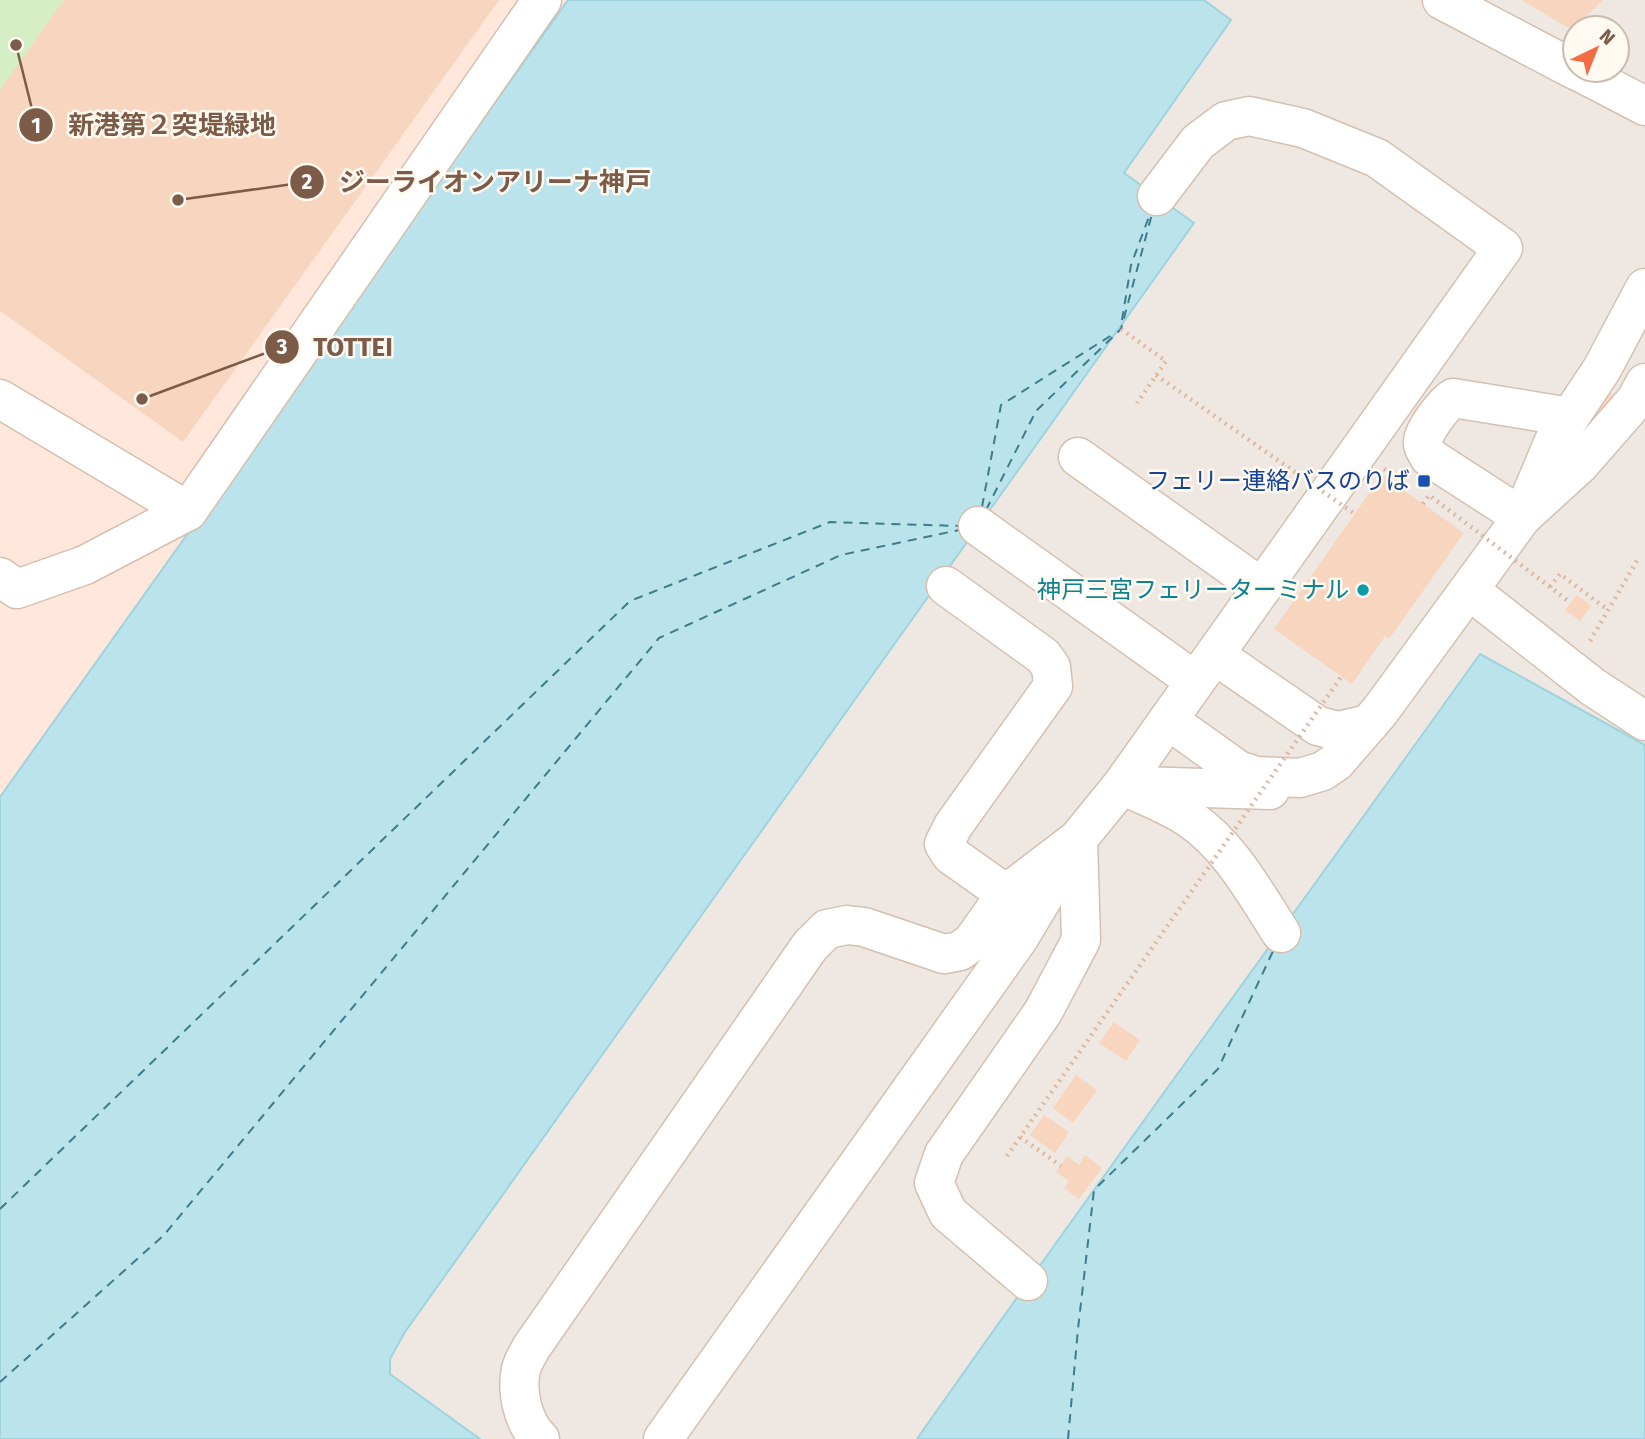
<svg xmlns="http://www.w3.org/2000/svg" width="1645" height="1439" font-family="'Fira Sans','Noto Sans JP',sans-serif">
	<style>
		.commercial { fill: #ffe7dc }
		.industrial { fill: #efe8e2; fill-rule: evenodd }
		.green { fill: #d5eec5 }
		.water { fill: #bae3eb; stroke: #9fd3de; stroke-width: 2 }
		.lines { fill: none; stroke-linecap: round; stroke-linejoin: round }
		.ferry { stroke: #3d7c8a; stroke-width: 2; stroke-dasharray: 9 7; stroke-linecap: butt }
		.building { fill: #f7d5be }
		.minor-casing { stroke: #d5c0af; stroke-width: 41 }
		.path { stroke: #ddb8a0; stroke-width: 4.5; stroke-dasharray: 2 5; stroke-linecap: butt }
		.minor { stroke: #fff; stroke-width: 38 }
		.path-bridge { stroke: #ddb8a0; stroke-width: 4.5; stroke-dasharray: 2 5; stroke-linecap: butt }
		.transit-dot { fill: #1a4fb4; stroke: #fffaf1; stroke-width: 2.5 }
		.culture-dot { fill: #0f9aa8; stroke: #fffaf1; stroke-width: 2.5 }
		.labels { text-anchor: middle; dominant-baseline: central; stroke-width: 5; stroke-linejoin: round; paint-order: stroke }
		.transit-label { font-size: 24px; fill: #164399; stroke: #fffaf1; text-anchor: end }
		.culture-label { font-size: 24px; fill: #0d838f; stroke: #fffaf1; text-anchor: end }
		.leader { fill: none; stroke: #7c5c49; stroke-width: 2.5 }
		.callout-dot { fill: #7c5c49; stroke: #fffaf1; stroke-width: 2.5 }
		.mark-label { font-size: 21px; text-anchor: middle; font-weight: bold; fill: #fff }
		.callout-label { font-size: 26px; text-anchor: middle; font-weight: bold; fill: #7c5c49; stroke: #fffaf1; stroke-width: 5; stroke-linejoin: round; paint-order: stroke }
	</style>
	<rect width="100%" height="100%" fill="#fef6e9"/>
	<path class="commercial" d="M0,0h568l-568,797z"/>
	<path class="industrial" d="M1204,0h441v745l-165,-91 -199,279 -253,348 -111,158h-437l-90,-66 -1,-13 16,-28 789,-1109 -70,-50 107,-153zM1575,28h42v42h-42z"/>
	<path class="green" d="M0,0h64l-64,90z"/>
	<g class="water">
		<path d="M568,0h636l27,20 -107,153 70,50 -789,1109 -15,27v15l90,65h-480v-642z"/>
		<path d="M1480,654l165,91v694h-728c185,-264 376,-523 563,-785z"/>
	</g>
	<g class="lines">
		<g class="ferry">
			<path d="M1122,320l9,-55 19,-51"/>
			<path d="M982,507l19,-102 114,-72"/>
			<path d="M986,510l50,-99 85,-82 31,-115"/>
			<path d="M0,1209l630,-608 200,-79 130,4"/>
			<path d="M0,1382l164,-147 495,-597 182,-83 118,-25"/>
			<path d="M1068,1439l10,-110 16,-139 124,-121 56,-120"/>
		</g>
	</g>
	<g class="building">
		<path d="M64,0h435l-316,442 -183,-131v-221z"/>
		<path d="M1521,0h82l-31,30z"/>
		<path d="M1605,389l11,8 -17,25 -12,-8z"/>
		<path d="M1382,475l82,58 -75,106 -4,-3 -33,48 -78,-55z"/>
		<path d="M1577,595l14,11 -11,15 -15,-11z"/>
		<path d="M1114,1022l26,18 -14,21 -27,-18z"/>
		<path d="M1076,1075l21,15 -24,33 -20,-15z"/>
		<path d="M1044,1115l25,17 -14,21 -25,-18z"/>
		<path d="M1085,1155l17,13 -23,31 -15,-11 5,-7 -13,-9 11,-16 12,9z"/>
	</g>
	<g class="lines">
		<defs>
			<g id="minor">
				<path d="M1442,0l133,70"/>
				<path d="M1576,70l69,36"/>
				<path d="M0,399l188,112"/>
				<path d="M1078,457l184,131"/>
				<path d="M1527,505l27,-64 48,-72 43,-81"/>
				<path d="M1522,517l-93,-60c-3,-6 -7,-10 -6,-16 1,-11 21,-37 30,-43l117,19"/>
				<path d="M978,526l217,155"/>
				<path d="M0,577l17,12 68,-24 103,-54 354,-511"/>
				<path d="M946,586l97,70 8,11 2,19 -100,140 -9,18 7,11 55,39"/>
				<path d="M1469,590l124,97 52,34"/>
				<path d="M1215,655l103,71 20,5 31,-7"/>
				<path d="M1168,720l70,50 19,6 43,2 23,-7 13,-9 44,-51 142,-194 58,-53 56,-64 9,-17"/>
				<path d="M1122,785c22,11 48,20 68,34 40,27 65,74 91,114"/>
				<path d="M1138,786l132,4"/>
				<path d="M540,1439c-17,-16 -24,-47 -19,-70 2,-7 7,-15 10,-21l279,-402 17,-17 20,-4 17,2 80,27 16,-3 12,-9 34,-48 72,-55 44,-54 381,-537 -126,-90 -74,-30 -54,-12 -23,5 -28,21 -41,54"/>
				<path d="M663,1439l356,-501 59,-99 3,101 -38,72 -99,142 -10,29 14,30 80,68"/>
			</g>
		</defs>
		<use href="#minor" class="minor-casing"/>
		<g class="path">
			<path d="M1121,329l45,32 -29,42"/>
			<path d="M1384,469l19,13"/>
			<path d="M1550,587l10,-13 48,36"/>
			<path d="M1590,641l48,-82"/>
			<path d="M1020,1137l41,29"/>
		</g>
		<use href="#minor" class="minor"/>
		<g class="path-bridge">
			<path d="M1156,375l199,139"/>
			<path d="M1423,504l6,-9 142,108"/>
			<path d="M1007,1156l334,-479"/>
		</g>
	</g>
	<rect class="transit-dot" x="1417" y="474" width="14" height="14" rx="3.5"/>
	<circle class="culture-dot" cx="1363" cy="590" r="7"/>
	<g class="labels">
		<g class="transit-label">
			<text x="1410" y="481">フェリー連絡バスのりば</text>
		</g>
		<g class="culture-label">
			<text x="1349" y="590">神戸三宮フェリーターミナル</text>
		</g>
	</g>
	<path class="leader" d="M16 45L36 125M178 200L307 182M142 399L282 347"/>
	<g class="callout-dot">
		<circle cx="16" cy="45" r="7"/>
		<circle cx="178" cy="200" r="7"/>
		<circle cx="142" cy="399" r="7"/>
		<circle cx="36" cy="125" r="18"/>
		<circle cx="307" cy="182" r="18"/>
		<circle cx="282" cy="347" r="18"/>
	</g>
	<g class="mark-label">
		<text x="36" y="133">1</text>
		<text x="307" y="189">2</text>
		<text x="282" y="354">3</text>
	</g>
	<g class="callout-label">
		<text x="172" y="134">新港第２突堤緑地</text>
		<text x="495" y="191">ジーライオンアリーナ神戸</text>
		<text x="353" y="356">TOTTEI</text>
	</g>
	<g transform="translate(1596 49) rotate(43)"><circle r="33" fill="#fffaf1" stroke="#cbbbae" stroke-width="2"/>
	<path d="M0-5L12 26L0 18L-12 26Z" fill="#f36d44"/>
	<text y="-10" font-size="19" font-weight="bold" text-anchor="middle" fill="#7c5c49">N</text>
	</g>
</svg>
